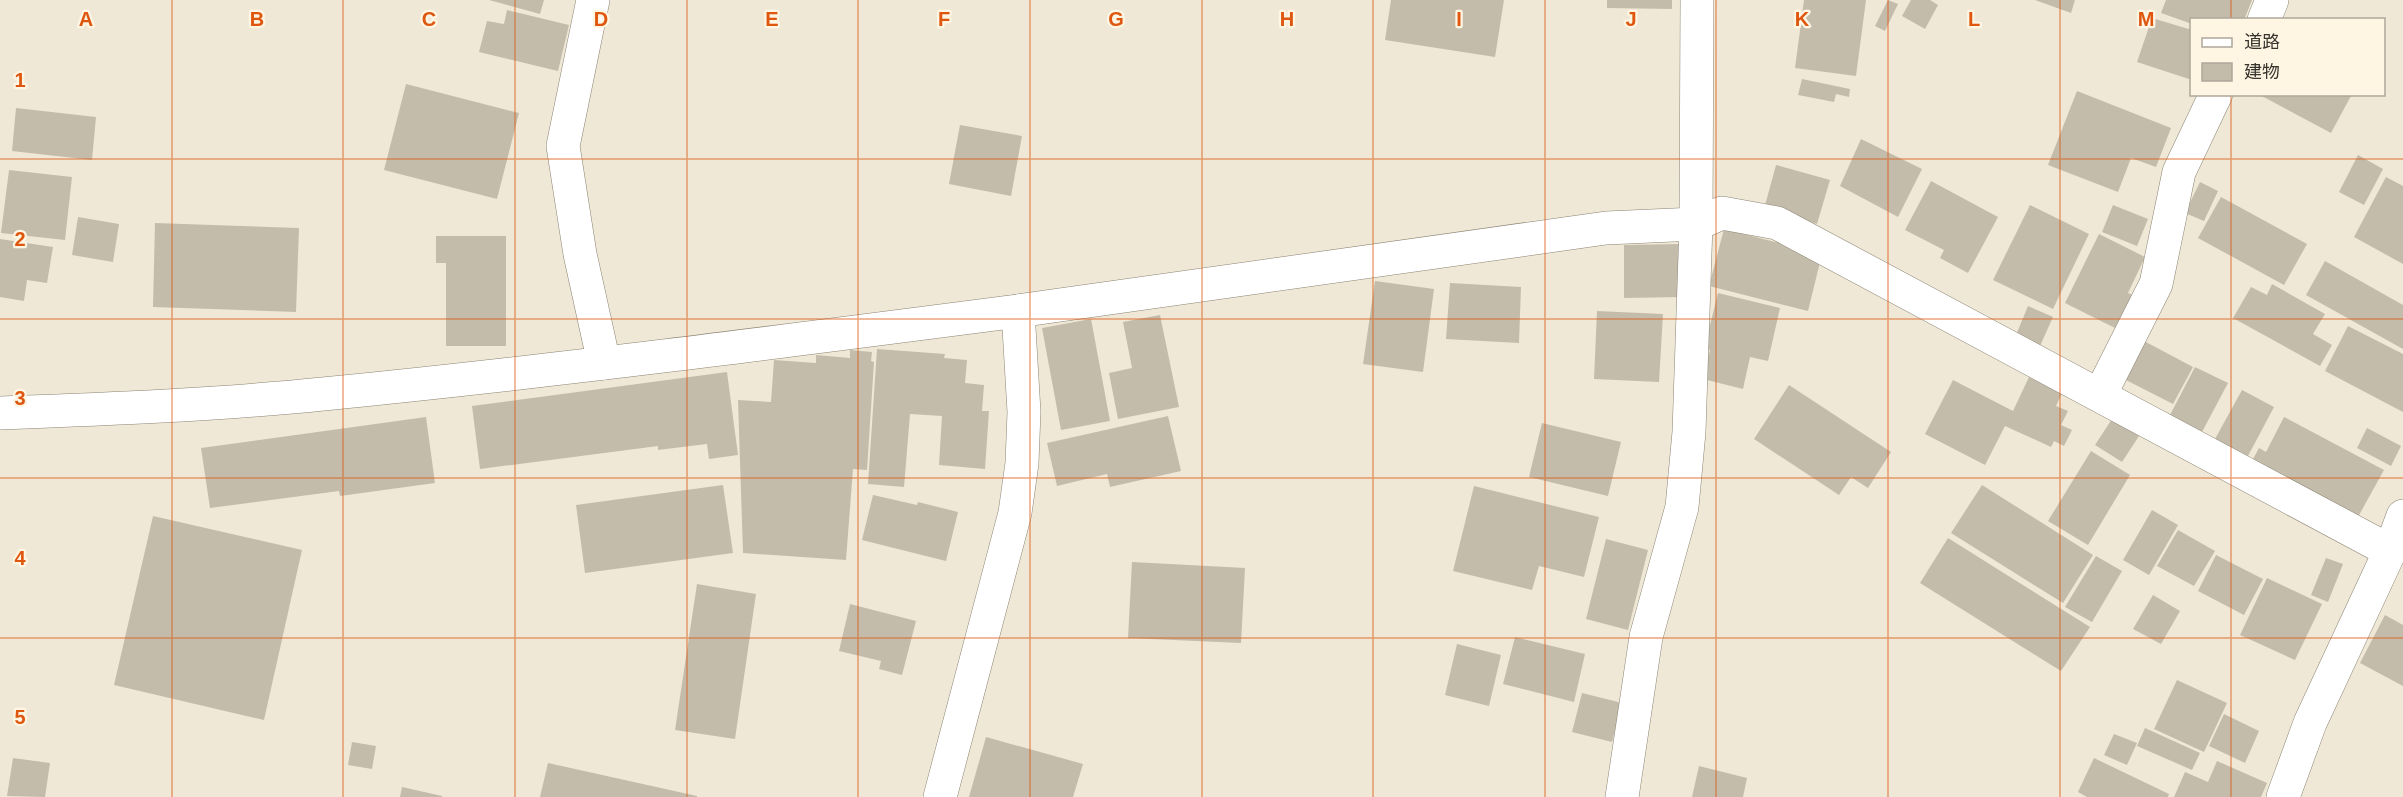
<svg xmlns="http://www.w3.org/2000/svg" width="2403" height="797" font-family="Arial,'Noto Sans JP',sans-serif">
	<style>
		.building { fill: #c4bcab }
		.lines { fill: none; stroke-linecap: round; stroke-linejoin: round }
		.street-casing { stroke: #8b8474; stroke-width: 34 }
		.street { stroke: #fff; stroke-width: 33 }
		.grid { fill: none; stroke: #df570e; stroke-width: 1.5; stroke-opacity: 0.55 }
		.grid-label { font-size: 20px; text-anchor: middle; font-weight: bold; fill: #df570e; stroke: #fef5e3; stroke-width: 4.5; stroke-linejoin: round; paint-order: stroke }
	</style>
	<rect width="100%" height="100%" fill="#f0e8d6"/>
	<g class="building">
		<path d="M489,0h55l-4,14z"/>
		<path d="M1391,0h113l-9,57 -110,-17z"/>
		<path d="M1607,0h65v9l-65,-1z"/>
		<path d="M1804,0h62l-10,76 -61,-8z"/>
		<path d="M1888,0l10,4 -13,27 -10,-5z"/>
		<path d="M1911,0h19l8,5 -13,24 -23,-13z"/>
		<path d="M2035,0h40l-4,13z"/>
		<path d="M2166,0h86l-8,20h-52v4l-31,-11z"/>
		<path d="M507,10l62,15 -11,46 -79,-19 8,-31 17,3z"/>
		<path d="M2152,18l40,12v50l-55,-18z"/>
		<path d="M1802,79l48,10 -1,8 -13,-3 -2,8 -36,-7z"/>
		<path d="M406,84l113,29 -22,86 -113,-29z"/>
		<path d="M2077,91l94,37 -15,39 -25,-9 -13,34 -70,-27z"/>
		<path d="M2258,94h94l-21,39z"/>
		<path d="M16,108l80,9 -4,43 -80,-9z"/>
		<path d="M960,125l62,11 -11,60 -62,-12z"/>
		<path d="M1861,139l61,30 -24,48 -58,-31z"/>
		<path d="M2358,155l25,14 -19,36 -25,-13z"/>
		<path d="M1776,165l54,15 -13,44 -53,-15z"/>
		<path d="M9,170l63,7 -7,63 -64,-7z"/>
		<path d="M2386,177l17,9v78l-49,-27z"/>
		<path d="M1931,181l67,36 -30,56 -28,-15 4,-8 -39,-20z"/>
		<path d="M2200,182l18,9 -14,30 -19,-8z"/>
		<path d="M2221,197l86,47 -23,41 -86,-47z"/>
		<path d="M2030,205l59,29 -36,75 -60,-29z"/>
		<path d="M2113,205l35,14 -11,27 -35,-14z"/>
		<path d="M78,217l41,7 -6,38 -41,-7z"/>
		<path d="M155,223l144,5 -3,84 -143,-5z"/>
		<path d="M1724,229l98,25 -14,57 -99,-25z"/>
		<path d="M2099,234l46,23 -17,36 9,4 -16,34 -56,-28z"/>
		<path d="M436,236h70v110h-60v-83h-10z"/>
		<path d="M0,239l53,8 -6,36 -20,-3 -3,21 -24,-4z"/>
		<path d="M1682,244v53l-58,1v-53z"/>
		<path d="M2325,261l78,44v44l-97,-54z"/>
		<path d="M1375,281l59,8 -11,83 -60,-8z"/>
		<path d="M1450,283l71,4 -2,56 -73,-4z"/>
		<path d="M2272,284l53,30 -12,20 19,11 -12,21 -87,-48 18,-31 16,8z"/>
		<path d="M1718,293l62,15 -12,53 -18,-4 -7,32 -40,-10 7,-29 -6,-1z"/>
		<path d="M2028,306l25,11 -13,29 -24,-11z"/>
		<path d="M1597,311l66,3 -4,68 -65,-3z"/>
		<path d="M1160,315l19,92 -61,12 -9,-46 23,-5 -9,-46z"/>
		<path d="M1091,319l19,102 -49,9 -19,-102z"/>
		<path d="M2348,326l55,28v58l-78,-41z"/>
		<path d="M2144,341l49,26 -20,37 -49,-25z"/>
		<path d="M877,349l68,5 -1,4 23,2 -2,23 19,2 -2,26h7l-4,58 -46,-4 3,-49 -32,-2 -6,73 -36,-3z"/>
		<path d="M850,350l22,2 -1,9 3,1 -7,108 -14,-1 -7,91 -103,-7 -5,-153 33,2 3,-42 42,3v-8l34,3z"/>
		<path d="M2195,367l33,16 -26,49 -32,-17z"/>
		<path d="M727,372l11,83 -29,4 -2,-15 -49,6v-4l-178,23 -8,-63z"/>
		<path d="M2029,377l33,16 -6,13 12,5 -7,14 11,5 -8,16 -10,-5 -3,6 -46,-21 -20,39 -60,-31 28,-54 60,31z"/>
		<path d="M1789,385l102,67 -23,36 -17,-11 -12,18 -85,-56z"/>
		<path d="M2242,390l32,17 -26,49 -33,-17z"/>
		<path d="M1168,416l13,55 -71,16 -3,-13 -50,12 -10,-43z"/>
		<path d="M426,417l9,66 -95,13 -1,-5 -129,17 -9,-60z"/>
		<path d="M2284,417l100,53 -26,47 -106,-56 7,-13 7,4z"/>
		<path d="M2112,419l27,17 -17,26 -27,-17z"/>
		<path d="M1542,423l79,19 -13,54 -79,-19z"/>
		<path d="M2367,428l34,18 -10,20 -34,-18z"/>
		<path d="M2091,451l39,24 -42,70 -40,-24z"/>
		<path d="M723,485l10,68 -148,20 -9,-68z"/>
		<path d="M1982,485l111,70 -30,48 -112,-70z"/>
		<path d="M1474,486l125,31 -15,60 -45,-11 -7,24 -79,-19z"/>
		<path d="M873,495l44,10 1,-3 40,10 -12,49 -84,-21z"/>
		<path d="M2152,510l26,15 -29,50 -26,-15z"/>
		<path d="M153,516l149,34 -38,170 -150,-35z"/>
		<path d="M2178,530l37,21 -21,35 -37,-20z"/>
		<path d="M1948,538l142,89 -29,44 -141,-88z"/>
		<path d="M1606,539l42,11 -20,80 -42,-11z"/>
		<path d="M2216,555l47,24 -19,36 -46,-24z"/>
		<path d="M2096,556l26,15 -30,51 -27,-15z"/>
		<path d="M2326,558l17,6 -15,38 -17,-7z"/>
		<path d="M1132,562l113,6 -4,75 -113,-5z"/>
		<path d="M2267,578l55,26 -27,56 -55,-25z"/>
		<path d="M697,584l59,10 -21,145 -60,-9z"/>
		<path d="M2153,595l27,16 -19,33 -28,-15z"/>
		<path d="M850,604l66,17 -14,54 -23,-6 2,-8 -42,-10z"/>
		<path d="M2385,615l18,10v61l-43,-23z"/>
		<path d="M1515,637l70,17 -11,48 -71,-18z"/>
		<path d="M1457,644l44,11 -12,51 -44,-11z"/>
		<path d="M2177,680l50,23 -23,49 -50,-23z"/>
		<path d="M1582,693l40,10 -10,39 -40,-10z"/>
		<path d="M2224,714l35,17 -14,32 -36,-17z"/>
		<path d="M2145,728l55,25 -8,17 -55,-24z"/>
		<path d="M2114,734l23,9 -10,22 -23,-10z"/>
		<path d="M986,737l97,27 -10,33h-104z"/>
		<path d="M352,742l24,4 -4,23 -24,-4z"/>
		<path d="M13,758l37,5 -5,34 -38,-1z"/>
		<path d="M2094,758l75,36 -1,3h-81l-9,-5z"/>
		<path d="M2217,761l50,22 -6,14h-87l11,-25 23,10z"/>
		<path d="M548,763l149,33v1h-157z"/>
		<path d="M1699,766l48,12 -4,19h-51z"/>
		<path d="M402,787l40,9v1h-42z"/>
	</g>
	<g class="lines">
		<defs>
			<g id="street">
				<path d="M593,0l-30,146 17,108 24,109"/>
				<path d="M2264,20l8,-20"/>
				<path d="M1018,311l588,-83 90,-4 26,-11 55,10 613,328 13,-35"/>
				<path d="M2100,395l56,-111 23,-112 37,-78"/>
				<path d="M0,413c108,-4 216,-8 323,-19 232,-23 463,-53 695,-83l6,101 -2,51 -7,50 -75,284"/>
				<path d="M1622,797l24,-160 36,-130 7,-75 7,-208 1,-224"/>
				<path d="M2283,797l27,-74 80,-172"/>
			</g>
		</defs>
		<use href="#street" class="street-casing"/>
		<use href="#street" class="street"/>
	</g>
	<path class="grid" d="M172,0v797M343,0v797M515,0v797M687,0v797M858,0v797M1030,0v797M1202,0v797M1373,0v797M1545,0v797M1716,0v797M1888,0v797M2060,0v797M2231,0v20M2231,94v703M0,159h2403M0,319h2403M0,478h2403M0,638h2403"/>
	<g class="grid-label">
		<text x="86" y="26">A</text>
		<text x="257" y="26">B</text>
		<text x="429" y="26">C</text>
		<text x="601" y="26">D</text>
		<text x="772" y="26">E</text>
		<text x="944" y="26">F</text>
		<text x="1116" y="26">G</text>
		<text x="1287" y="26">H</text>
		<text x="1459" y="26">I</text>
		<text x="1631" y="26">J</text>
		<text x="1802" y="26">K</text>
		<text x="1974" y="26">L</text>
		<text x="2146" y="26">M</text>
		<text x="20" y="87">1</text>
		<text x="20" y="246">2</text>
		<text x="20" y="405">3</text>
		<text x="20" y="565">4</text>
		<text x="20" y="724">5</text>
	</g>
	<rect x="2190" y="18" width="195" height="78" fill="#fef5e3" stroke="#aea79a" stroke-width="1.5"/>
	<rect x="2202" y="38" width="30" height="9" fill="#ffffff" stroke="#aea79a" stroke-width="1.5"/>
	<text x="2244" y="48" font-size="18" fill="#37332d">道路</text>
	<rect x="2202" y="63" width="30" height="18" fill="#c4bcab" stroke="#aea79a" stroke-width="1.5"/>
	<text x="2244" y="78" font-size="18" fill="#37332d">建物</text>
</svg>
